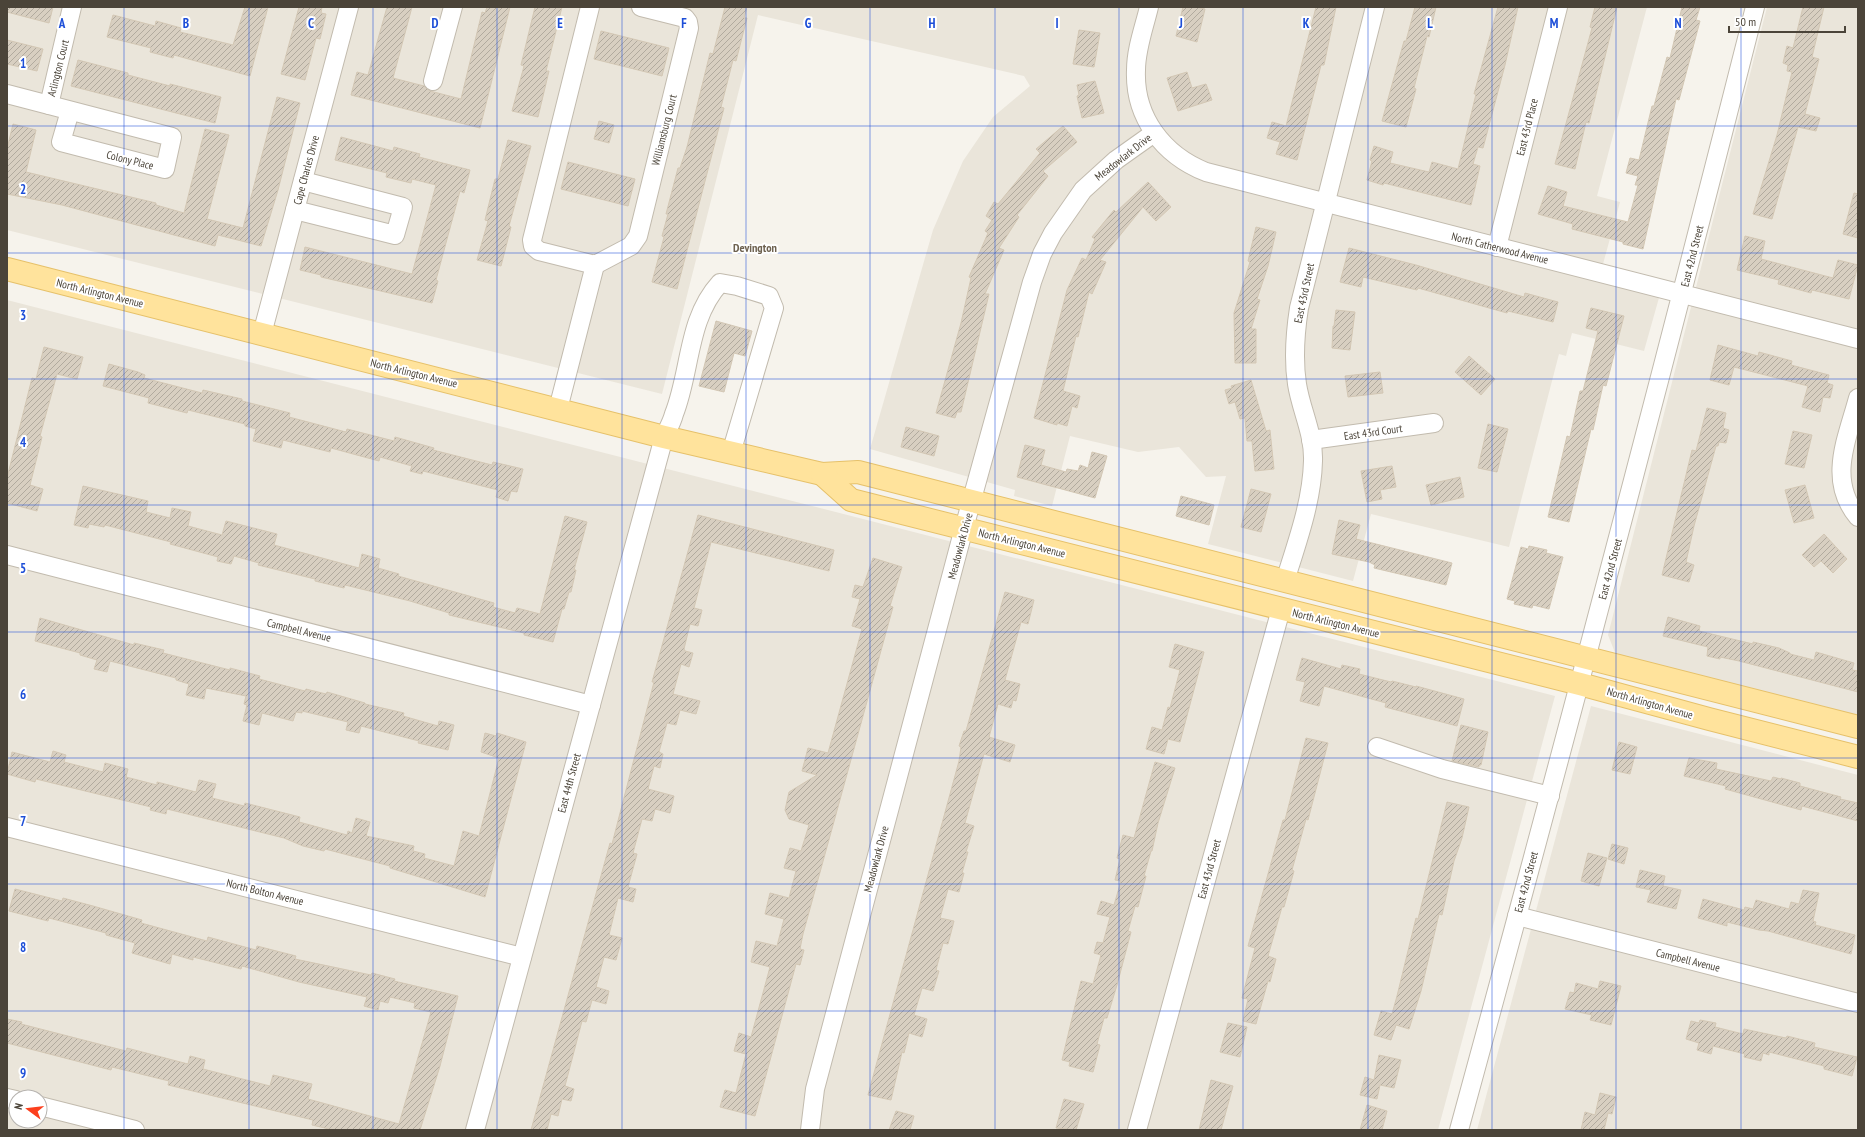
<svg xmlns="http://www.w3.org/2000/svg" width="1865" height="1137" font-family="'PT Sans Narrow',sans-serif">
	<style>
		.residential { fill: #eae5da; fill-rule: evenodd }
		.building { fill: url(#building-hatch); stroke: #d3c7b4 }
		.lines { fill: none; stroke-linecap: round; stroke-linejoin: round }
		.minor-casing { stroke: #c2bbae; stroke-width: 20 }
		.major-casing { stroke: #e6c16a; stroke-width: 24 }
		.minor { stroke: #fff; stroke-width: 18 }
		.major { stroke: #ffe39c; stroke-width: 22 }
		.grid { fill: none; stroke: #1d4ed8; stroke-width: 1; stroke-opacity: 0.55 }
		.labels { text-anchor: middle; dominant-baseline: central; stroke-width: 4; stroke-linejoin: round; paint-order: stroke }
		.street-label { font-size: 11px; fill: #4b4439; stroke: #fff }
		.neighbourhood-label { font-size: 12px; font-weight: bold; fill: #6e6250; stroke: #fff }
		.grid-label { font-size: 13px; text-anchor: middle; font-weight: bold; fill: #1d4ed8; stroke: #fff; stroke-width: 4; stroke-linejoin: round; paint-order: stroke }
	</style>
	<defs>
		<pattern id="building-hatch" width="6" height="6" patternUnits="userSpaceOnUse"><rect width="6" height="6" fill="#d8cfc1"/><path d="M-1 1l2-2M0 6l6-6M5 7l2-2" fill="none" stroke="#b1aa9e"/></pattern>
	</defs>
	<rect width="100%" height="100%" fill="#f6f3ec"/>
	<g class="residential">
		<path d="M7,7h1640l-50,189 23,6 -17,62 61,16 -20,71 -72,-18 -6,23 -7,-2 -50,193 -138,-33 -18,67 -145,-37 18,-68 -20,1 -27,-30 -41,5 -68,-16 -18,70 -38,-10 1,-6 -145,-41 63,-219 30,-69 30,-44 37,-31 -6,-10 -266,-61 -96,379 -655,-164z"/>
		<path d="M1767,7h91v710l-242,-62 -8,-20z"/>
		<path d="M7,300l1548,396 -117,434h-1431zM16,1097h24v24h-24z"/>
		<path d="M1591,706l267,69v355h-381z"/>
	</g>
	<g class="building">
		<path d="M7,7h46l-4,16 -42,-11z"/>
		<path d="M245,7h23l-18,69 -76,-21 -1,3 -23,-6 1,-4 -44,-11 6,-22 42,11 1,-5 25,7 -1,4 53,13z"/>
		<path d="M299,7h23l-1,6 5,1 -6,25 -4,-1 -11,42 -24,-6z"/>
		<path d="M387,7h25l-19,71 31,8 6,5 31,8 21,-87 3,1 2,-6h23l-30,121 -129,-33 6,-23 11,3z"/>
		<path d="M535,7h27l-16,64h3l-11,46 -26,-6 12,-45 -3,-1z"/>
		<path d="M725,7h22l-3,11h3l-11,43 -3,-1 -12,47 3,1 -47,181 -25,-7 12,-45 -2,-1 6,-22h-2l12,-46h2l7,-21 23,-94 3,1z"/>
		<path d="M1183,7h13l9,2 -8,33 -21,-6z"/>
		<path d="M1316,7h20l-12,58h-3l-24,95 -21,-6 4,-12 -13,-4 5,-16 14,4z"/>
		<path d="M1415,7h21l-7,30 -2,-1 -13,52 2,1 -10,38 -24,-6 22,-80h2z"/>
		<path d="M1498,7h20l-13,58 -22,83 -5,-1 -5,17 7,2 -9,39 -87,-22 -1,2 -16,-5 5,-19 -2,-1 4,-14 19,6 -3,11 39,9 3,-10 26,7 18,-75h-2z"/>
		<path d="M1595,7h22l-28,116 -3,-1 -11,47 -20,-5 37,-136 -2,-1z"/>
		<path d="M1682,7h18l-4,13 4,1 -21,79 -3,-1 -33,150 -20,-5v-2l-51,-13 1,-5 -35,-10 10,-28 19,6 -4,14 65,16 10,-37h-3l3,-9 -12,-3 4,-15 9,2 13,-54h2l13,-49 3,1z"/>
		<path d="M1803,7h21l-12,50 7,2 -14,55 15,4 -4,13 -18,-4 -26,92 -19,-5 24,-79 15,-63 -5,-1 1,-6 -5,-2 4,-17 6,2z"/>
		<path d="M1079,30l21,3 -6,34 -21,-3z"/>
		<path d="M601,31l68,17 -7,28 -68,-17z"/>
		<path d="M7,40l36,9 -6,22 -30,-7z"/>
		<path d="M78,60l50,13v2l42,11v-2l51,13 -6,26 -144,-37z"/>
		<path d="M1187,72l5,16 14,-4 6,16 -34,11 -11,-33z"/>
		<path d="M1095,81l9,32 -22,5 -5,-22 2,-1 -2,-10z"/>
		<path d="M277,97l23,6 -22,87 -17,56 -43,-11 -3,11 -153,-41 -55,-11v-45l6,-25 23,6 -10,42 130,31v2l28,8 21,-84 24,6 -22,84 36,9z"/>
		<path d="M599,121l15,4 -5,18 -15,-4z"/>
		<path d="M1063,126l14,16 -34,29 5,5 -31,39 2,2 -20,31 5,2 -19,44h4l-28,118h-4l-2,6 -19,-5 25,-90 10,-45 -2,-1 19,-44 -3,-2 7,-11 -6,-4 8,-14 4,2 42,-51 -4,-4z"/>
		<path d="M341,137l52,14 1,-4 26,7 -1,3 51,13 -6,23 -4,-2 -24,89 2,1 -6,22 -111,-26v-2l-21,-5 5,-23 107,27 24,-89 -24,-6 -1,4 -25,-6 1,-4 -52,-13z"/>
		<path d="M508,140l23,6 -22,80 2,1 -10,39 -24,-6 11,-39 -3,-1 10,-41h3z"/>
		<path d="M568,162l67,17 -7,27 -67,-17z"/>
		<path d="M1148,182l23,25 -15,14 -13,-14 -43,53 6,2 -14,32 -3,-2 -11,45 -2,-1 -13,55 17,5 -3,12 -5,-2 -5,20 -10,-3v2l-23,-7 33,-128 15,-32 4,2 9,-21 -3,-2 22,-27 2,2z"/>
		<path d="M1854,193l4,1v44l-15,-4z"/>
		<path d="M1256,227l20,5 -8,34 -11,33 3,1 -9,29h5v34h-21l-1,-50 16,-51 -2,-1z"/>
		<path d="M1745,236l20,5 -4,18 72,19 5,-18 20,5 -9,34 -37,-9 -1,3 -33,-9 1,-4 -42,-10z"/>
		<path d="M1349,248l67,17 108,32 1,-4 33,9 -5,20 -45,-11 -1,2 -89,-25 -1,2 -54,-13 -2,10 -21,-5z"/>
		<path d="M1591,308l33,8 -18,70 -3,-1 -10,45 -2,-1 -22,93 -21,-5 19,-81 3,1 10,-46h3l15,-60 -12,-3z"/>
		<path d="M1336,310l19,2 -5,38 -18,-2 1,-22h1z"/>
		<path d="M716,321l36,10 -7,25 -11,-3 -10,39 -25,-6z"/>
		<path d="M1718,345l40,11 1,-4 33,9 -1,4 38,10 -2,8 6,2 -3,13 -7,-1 -3,15 -18,-5 6,-21 -74,-19 -5,18 -19,-5z"/>
		<path d="M44,347l39,10 -6,22 -20,-5 -17,62 2,1 -12,48 13,4 -6,22 -30,-8v-25l25,-100 4,1z"/>
		<path d="M1469,356l26,23 -14,16 -26,-23z"/>
		<path d="M109,364l29,8 7,3 -1,3 58,15 1,-3 39,9v2l48,12 -1,4 57,15 1,-3 47,12 1,-4 39,11 -1,2 59,15 1,-3 30,7 -6,23 -6,-1 -3,10 -12,-4 2,-7 -75,-19 -1,3 -12,-3 2,-5 -32,-9 -1,4 -48,-13 -1,4 -47,-12 -2,8 -28,-7 3,-12 -11,-3v-2l-57,-14 -1,3 -39,-10 1,-5 -46,-12z"/>
		<path d="M1380,372l3,21 -35,4 -3,-21z"/>
		<path d="M1251,380l15,51 4,-1 4,39 -19,2 -3,-30h-5l-2,-23 -5,1 -5,-17 -6,2 -4,-14 7,-2 -1,-2z"/>
		<path d="M1707,408l19,5 -3,15 6,2 -3,13 -7,-1 -1,4h-2l-22,80 -8,36 8,3 -5,17 -27,-7 30,-125 4,1z"/>
		<path d="M1488,424l20,5 -11,43 -19,-4z"/>
		<path d="M906,427l33,9 -5,20 -33,-9z"/>
		<path d="M1793,431l19,4 -8,33 -19,-4z"/>
		<path d="M1025,445l20,5 -4,15 25,7 1,-3 11,2 2,-6 8,3 4,-16 15,4 -12,42 -78,-21z"/>
		<path d="M1392,466l4,21 -16,3 2,9 -15,3 -6,-31z"/>
		<path d="M1460,477l4,20 -33,8 -5,-20z"/>
		<path d="M1805,485l9,33 -20,5 -9,-33z"/>
		<path d="M83,486l65,15 -2,11 24,6 2,-10 19,4 -3,14 34,9 4,-14 51,13 -3,11 85,23 3,-14 18,5 -2,9 21,6 -1,2 96,27 -1,4 22,6 2,-5 23,6 25,-98 22,6 -13,48h2l-5,22h-2l-5,17h-2l-9,33 -29,-7v-2l-75,-18v-2l-39,-12 -65,-16 -1,3 -29,-7v-2l-57,-14 1,-2 -25,-7 -3,8 -14,-3 1,-4 -48,-13 1,-2 -66,-17 -1,2 -15,-3 -1,4 -14,-3z"/>
		<path d="M1251,489l20,5 -10,38 -20,-5z"/>
		<path d="M1181,496l33,9 -5,20 -33,-9z"/>
		<path d="M698,515l136,35 -5,21 -118,-29 -17,66 8,2 -4,16 -8,-2 -6,25 1,2 8,2 -4,14 -8,-3 -8,30 27,7 -4,13 -16,-4 -4,15 -9,-2 -8,29 4,2 -3,14 -6,-2 -6,23 26,7 -4,17 -15,-4 -3,12 -10,-2 -9,34 4,1 -9,33 8,2 -3,13 -15,-4 -9,37 13,3 -6,22 -12,-3 -8,30 13,4 -3,13 -14,-4 -6,22 -4,-1 -17,65 9,3 -3,12 -9,-2 -4,17 -7,-2 -4,16h-16l79,-287 2,1 42,-162h-2z"/>
		<path d="M1339,520l21,5 -4,14 96,24 -6,22 -72,-17 1,-3 -6,-3 -37,-8z"/>
		<path d="M1824,534l23,25 -14,14 -12,-12 -7,6 -12,-12z"/>
		<path d="M1529,546l18,4 -1,3 17,4 -14,52 -16,-4 -1,3 -18,-4 1,-3 -8,-2 14,-52 7,2z"/>
		<path d="M873,558l29,9 -12,39 3,1 -90,327 -3,15 4,1 -4,15 -4,-1 -41,152 -35,-9 5,-17 11,3 10,-39 -12,-3 5,-18 12,4 19,-70 -19,-5 5,-21 21,5 7,-27 -19,-5 5,-21 19,5 7,-27 -12,-3 6,-20 11,3 8,-26 -20,-6 -4,-9 4,-18 28,-17 -15,-4 6,-23 20,5 34,-124 -10,-3 8,-27 -8,-2 3,-12 8,2z"/>
		<path d="M1005,592l29,8 -6,24 -7,-2 -16,58 15,4 -4,17 -3,-1 -2,8 -13,-4 -9,33 26,8 -5,17 -26,-8 -19,69 9,3 -8,26h2l-6,21h2l-5,19 -11,-3 -8,29 14,3 -6,23 -5,-1 -7,27 3,1 -6,20 -11,-3 -8,27 13,4 -5,18 -13,-4 -5,20 -2,-1 -11,48 -23,-5 91,-334 2,-14 -2,-1 5,-15h2z"/>
		<path d="M1668,617l32,9 -1,5 54,13v-2l26,6 11,5v1l24,6 2,-8 38,11 -2,7 6,1v21l-119,-31 -19,-4v2l-13,-3 1,-9 -45,-11z"/>
		<path d="M40,618l94,27v-2l30,7 -1,3 67,17v-2l30,8 -1,3 46,12 1,-2 20,5 1,-2 38,11v1l39,9 -1,3 35,10 1,-5 15,4 -6,25 -30,-7 1,-2 -58,-15 -2,7 -13,-3 2,-8 -46,-11v2l-6,-1 -3,9 -31,-8 -3,12 -16,-4 4,-16 -3,-1 2,-8 -40,-8 -2,11 -18,-4 3,-11 -13,-4v-2l-66,-17 -3,11 -13,-3 3,-9 -17,-5v-2l-45,-12z"/>
		<path d="M1175,644l29,8 -24,90 -12,-3 -4,15 -18,-5 6,-22 10,3 6,-23 2,1 10,-38 -11,-3z"/>
		<path d="M1302,658l39,11 1,-4 18,4 -1,5 32,8 1,-1 24,6v-1l48,13 -7,27 -72,-19 1,-4 -62,-17 -5,20 -19,-5 5,-19 -9,-2z"/>
		<path d="M1461,725l27,7 -7,33h-2v2l-27,-6z"/>
		<path d="M485,733l11,3 1,-3 29,9 -41,155 -95,-29v-2l-65,-17 -1,2 -21,-5 -19,-8 -117,-29 -1,5 -16,-4 1,-3 -115,-28 -1,3 -28,-8 5,-22 38,10 3,-11 13,4 -2,7 39,10 2,-9 23,6 -2,8 31,8v-3l39,10 3,-12 17,4 -4,14 32,8 1,-3 55,14 -1,5 48,13 1,-4 4,2 4,-15 14,4 -4,14 48,10 -1,5 12,3 -1,4 30,8 9,-35 16,5 20,-78 -18,-6z"/>
		<path d="M1306,738l22,5 -20,77 -2,-1 -14,51 2,1 -10,36h-2l-14,49 8,3 -6,23 -2,-1 -12,43 -13,-3 5,-22 -6,-1 13,-50 -7,-2 35,-126h2z"/>
		<path d="M1619,742l18,5 -7,27 -18,-4z"/>
		<path d="M1689,758l28,5 -1,6 55,12 2,-4 8,2v-1l19,5v3l41,11 -1,2 18,4v18l-56,-15 -1,4 -76,-21 1,-3 -42,-10z"/>
		<path d="M1155,762l20,6 -17,55 -6,28h-1l-7,25h2l-8,31 -3,-1 -7,25 3,1 -14,53 -10,33h-3l-7,26 3,1 -7,27 -24,-6 1,-4 -8,-2 19,-79 12,3 8,-29 -7,-2 3,-11 6,1 7,-26 -13,-3 4,-13 13,4 7,-24 -6,-1 5,-21 -3,-1 6,-23 11,3z"/>
		<path d="M1447,802l22,5 -7,31 -8,23 -12,54 -3,-1 -18,77 -12,38 -13,-4 -5,15 -17,-5 7,-24 11,3 5,-18 19,-78 2,1z"/>
		<path d="M1612,844l16,4 -4,16 -16,-5z"/>
		<path d="M1588,853l19,5 -8,28 -18,-5z"/>
		<path d="M1640,870l25,6 -2,10 18,4 -5,19 -29,-7 4,-12 -15,-3z"/>
		<path d="M15,889l47,12 1,-3 30,8 49,14 -1,3 66,18 1,-4 48,13 1,-4 39,10 -1,3 76,16 1,-2 23,6 -1,2 64,15 -18,70 -20,64h-87l-21,-5 1,-5 -145,-35 1,-4 -57,-14 -1,3 -104,-27v-24l15,3 -1,2 105,27 1,-3 61,16 2,-8 15,4 -2,9 67,17 3,-11 39,9 -4,15 91,25 32,-112 -17,-4 1,-5 -25,-6 -2,6 -8,-2 -2,9 -14,-4 3,-9 -68,-15 -57,-16 -1,3 -48,-12v3l-21,-6 -2,10 -38,-11 3,-10 -29,-8v-2l-57,-15 -1,3 -39,-10z"/>
		<path d="M1803,890l16,3 -6,28 3,1 -1,3 40,10 -4,19 -83,-23 -9,-1 -32,-8v4l-29,-8 5,-19 41,11 1,-3 8,2 3,-9 33,9 2,-7 8,2z"/>
		<path d="M1600,981l21,5 -10,39 -21,-5 2,-5 -27,-6 5,-17 4,1 2,-10 22,6z"/>
		<path d="M1700,1020l16,3 -1,4 28,7 1,-5 42,9 1,-2 28,7 -1,4 43,10 -5,19 -28,-7v-3l-55,-14v3l-6,-2 -2,8 -17,-4 1,-3 -32,-8 -2,8 -14,-4 2,-7 -13,-4 5,-18 8,2z"/>
		<path d="M1228,1023l19,4 -7,30 -20,-5z"/>
		<path d="M1379,1055l22,5 -7,28 -14,-3 -3,14 -17,-4 5,-18 9,3z"/>
		<path d="M1211,1080l22,6 -12,44h-22z"/>
		<path d="M1600,1093l16,4 -4,17 -4,-1 -4,17h-23l4,-18 10,3z"/>
		<path d="M1064,1099l20,5 -8,26 -20,-2z"/>
		<path d="M1367,1105l20,6 -5,19h-22z"/>
		<path d="M896,1111l18,5 -4,14h-21z"/>
	</g>
	<g class="lines">
		<defs>
			<g id="minor">
				<path d="M590,7l-58,233 1,6 6,5 56,14 36,-19 7,-10 51,-208 -1,-6 -3,-4 -44,-11"/>
				<path d="M1149,7c-5,21 -13,42 -13,63 -2,47 27,85 70,102l652,167"/>
				<path d="M433,81l20,-74"/>
				<path d="M7,94l165,43 -7,32 -104,-27 9,-31"/>
				<path d="M49,105l23,-98"/>
				<path d="M295,210l100,25 8,-28 -100,-26"/>
				<path d="M1497,247l61,-240"/>
				<path d="M262,334l87,-327"/>
				<path d="M1858,398c-11,41 -31,82 0,119"/>
				<path d="M558,409l37,-144"/>
				<path d="M1311,440l123,-17"/>
				<path d="M7,555l584,150"/>
				<path d="M1285,581c12,-39 27,-79 28,-120 1,-27 -12,-51 -16,-77 -4,-26 -2,-50 2,-76l76,-301"/>
				<path d="M1377,747l65,22 108,27"/>
				<path d="M7,827l515,130"/>
				<path d="M1517,916l341,87"/>
				<path d="M7,1098l9,2"/>
				<path d="M40,1106l95,24"/>
				<path d="M475,1130l189,-693c4,-8 8,-15 10,-23 17,-43 13,-95 46,-131l17,3 32,10 5,12 -43,145"/>
				<path d="M810,1130l5,-41 149,-561 68,-246 10,-28 11,-21 30,-43 33,-30 38,-27"/>
				<path d="M1137,1130l144,-521"/>
				<path d="M1459,1130c102,-373 201,-748 296,-1123"/>
			</g>
			<g id="major">
				<path d="M7,269l657,168 158,37 36,-2 1000,255"/>
				<path d="M822,474l29,26 729,184 129,35 149,38"/>
			</g>
		</defs>
		<use href="#minor" class="minor-casing"/>
		<use href="#major" class="major-casing"/>
		<use href="#minor" class="minor"/>
		<use href="#major" class="major"/>
	</g>
	<path class="grid" d="M124,7v1123M249,7v1123M373,7v1123M497,7v1123M622,7v1123M746,7v1123M870,7v1123M995,7v1123M1119,7v1123M1243,7v1123M1368,7v1123M1492,7v1123M1616,7v1123M1741,7v1123M7,126h1851M7,253h1851M7,379h1851M7,505h1851M7,632h1851M7,758h1851M7,884h1851M7,1011h1851"/>
	<g class="labels">
		<g class="street-label">
			<text transform="translate(58 68) rotate(-76)">Arlington Court</text>
			<text transform="translate(1527 127) rotate(-76)">East 43rd Place</text>
			<text transform="translate(664 130) rotate(-76)">Williamsburg Court</text>
			<text transform="translate(1123 157) rotate(-38)">Meadowlark Drive</text>
			<text transform="translate(130 160) rotate(14)">Colony Place</text>
			<text transform="translate(306 170) rotate(-75)">Cape Charles Drive</text>
			<text transform="translate(1500 248) rotate(14)">North Catherwood Avenue</text>
			<text transform="translate(1692 256) rotate(-76)">East 42nd Street</text>
			<text transform="translate(100 293) rotate(14)">North Arlington Avenue</text>
			<text transform="translate(1304 293) rotate(-78)">East 43rd Street</text>
			<text transform="translate(414 373) rotate(14)">North Arlington Avenue</text>
			<text transform="translate(1373 432) rotate(-8)">East 43rd Court</text>
			<text transform="translate(1022 543) rotate(14)">North Arlington Avenue</text>
			<text transform="translate(960 546) rotate(-75)">Meadowlark Drive</text>
			<text transform="translate(1610 569) rotate(-75)">East 42nd Street</text>
			<text transform="translate(1336 623) rotate(14)">North Arlington Avenue</text>
			<text transform="translate(299 630) rotate(14)">Campbell Avenue</text>
			<text transform="translate(1650 703) rotate(16)">North Arlington Avenue</text>
			<text transform="translate(569 783) rotate(-75)">East 44th Street</text>
			<text transform="translate(876 859) rotate(-75)">Meadowlark Drive</text>
			<text transform="translate(1209 869) rotate(-75)">East 43rd Street</text>
			<text transform="translate(1526 882) rotate(-75)">East 42nd Street</text>
			<text transform="translate(265 892) rotate(14)">North Bolton Avenue</text>
			<text transform="translate(1688 960) rotate(14)">Campbell Avenue</text>
		</g>
		<g class="neighbourhood-label">
			<text x="755" y="247">Devington</text>
		</g>
	</g>
	<g class="grid-label">
		<text x="62" y="28">A</text>
		<text x="186" y="28">B</text>
		<text x="311" y="28">C</text>
		<text x="435" y="28">D</text>
		<text x="560" y="28">E</text>
		<text x="684" y="28">F</text>
		<text x="808" y="28">G</text>
		<text x="932" y="28">H</text>
		<text x="1057" y="28">I</text>
		<text x="1181" y="28">J</text>
		<text x="1306" y="28">K</text>
		<text x="1430" y="28">L</text>
		<text x="1554" y="28">M</text>
		<text x="1678" y="28">N</text>
		<text x="23" y="68">1</text>
		<text x="23" y="194">2</text>
		<text x="23" y="320">3</text>
		<text x="23" y="447">4</text>
		<text x="23" y="573">5</text>
		<text x="23" y="699">6</text>
		<text x="23" y="826">7</text>
		<text x="23" y="952">8</text>
		<text x="23" y="1078">9</text>
	</g>
	<rect width="1865" height="1137" fill="none" stroke="#4b4439" stroke-width="16"/>
	<g transform="translate(28 1109) rotate(285)"><circle r="19" fill="#ffffff" stroke="#b7b4b0"/>
	<path d="M0-3L7 15L0 10L-7 15Z" fill="#fc3f1d"/>
	<text y="-6" font-size="11" font-weight="bold" text-anchor="middle" fill="#4b4439">N</text>
	</g>
	<path d="M1729 26v6h116v-6" fill="none" stroke="#4b4439" stroke-width="2"/>
	<text x="1735" y="26" font-size="12" fill="#4b4439" stroke="#ffffff" stroke-width="3" paint-order="stroke">50 m</text>
</svg>
